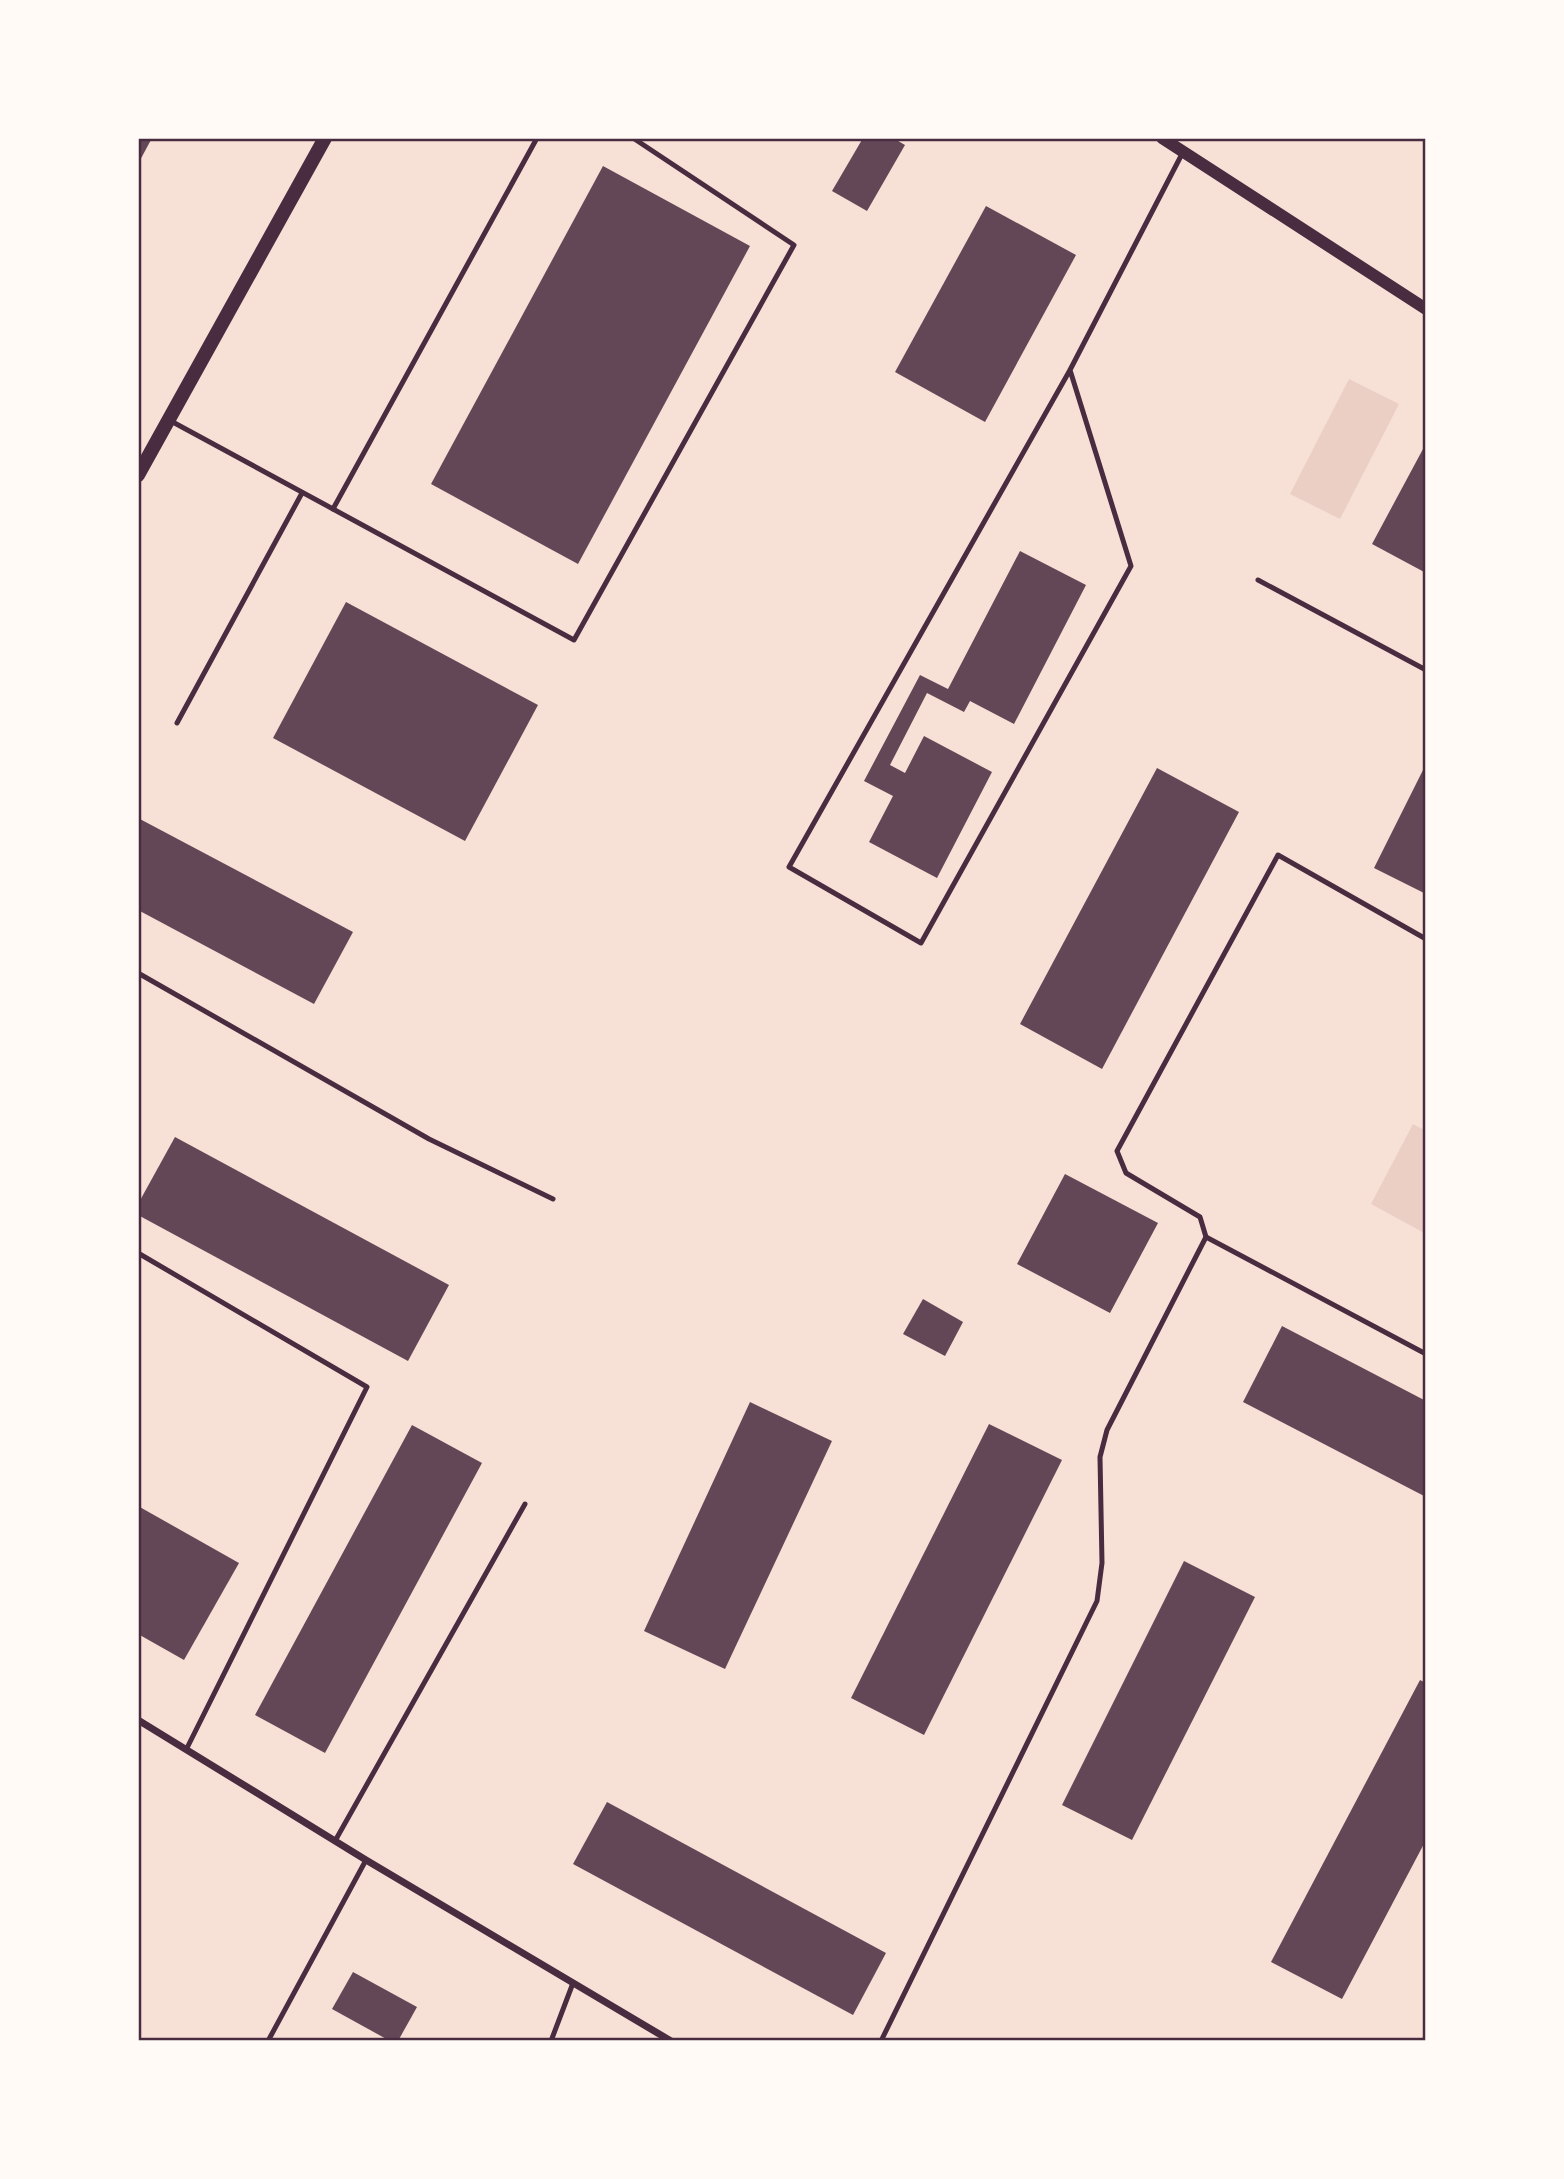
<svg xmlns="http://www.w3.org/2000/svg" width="1564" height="2179" font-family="Lato,sans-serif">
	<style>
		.green { fill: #ebcfc5 }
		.building { fill: #644757 }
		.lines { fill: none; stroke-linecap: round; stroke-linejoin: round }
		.service { stroke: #4a2c40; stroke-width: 5 }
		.minor { stroke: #4a2c40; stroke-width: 7 }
		.tertiary { stroke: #4a2c40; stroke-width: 12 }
		.secondary { stroke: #4a2c40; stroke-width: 14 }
		.neatline { fill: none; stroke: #4a2c40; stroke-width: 2.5 }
	</style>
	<rect width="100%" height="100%" fill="#f7e1d7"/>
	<g class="green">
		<path d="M1349,379l50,25 -59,115 -50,-25z"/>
		<path d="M1413,1124l13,7v103l-55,-30z"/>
	</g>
	<g class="building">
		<path d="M138,138h14l-14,26z"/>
		<path d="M863,138h30l12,7 -38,66 -35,-20z"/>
		<path d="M603,166l147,80 -172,318 -147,-80z"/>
		<path d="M986,206l90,49 -91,167 -90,-50z"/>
		<path d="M1423,449l3,2v122l-54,-29z"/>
		<path d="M1020,551l66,34 -72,139 -44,-23 -6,11 -37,-19 -37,72 15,8 19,-37 68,36 -55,106 -68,-36 24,-46 -29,-15 56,-106 28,14z"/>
		<path d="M346,602l192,103 -73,136 -192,-103z"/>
		<path d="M1157,768l82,44 -137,257 -82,-45z"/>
		<path d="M1423,770l3,1v123l-52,-26z"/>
		<path d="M138,818l215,114 -39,72 -176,-94z"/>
		<path d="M175,1137l274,148 -41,76 -270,-146v-11z"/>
		<path d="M1065,1174l93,49 -48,90 -93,-49z"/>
		<path d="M923,1299l40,23 -18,34 -42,-22z"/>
		<path d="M1282,1326l144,75v96l-183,-95z"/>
		<path d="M750,1402l82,39 -107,228 -81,-38z"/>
		<path d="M989,1424l73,36 -138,275 -73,-37z"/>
		<path d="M412,1425l70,38 -157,290 -70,-38z"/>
		<path d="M138,1506l101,57 -55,97 -46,-26z"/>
		<path d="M1184,1561l71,36 -123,243 -70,-35z"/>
		<path d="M1420,1680l6,3v157l-84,159 -71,-37z"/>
		<path d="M607,1802l279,151 -33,62 -280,-151z"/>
		<path d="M353,1972l64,35 -19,34h-8l-58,-32z"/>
	</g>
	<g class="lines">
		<g class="service">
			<path d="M1070,370l61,196 -210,377 -132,-76 281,-497 113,-218"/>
			<path d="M169,420l164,89 204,-371"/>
			<path d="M333,509l241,131 220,-395 -161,-107"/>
			<path d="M1258,580l168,90"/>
			<path d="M177,723l125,-230"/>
			<path d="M138,973l291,166 124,60"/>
			<path d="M1206,1237l-6,-20 -74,-44 -9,-22 161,-296 148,84"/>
			<path d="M138,1253l229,134 -181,363"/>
			<path d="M335,1841l190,-337"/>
			<path d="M268,2041l98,-181"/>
			<path d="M551,2041l22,-58"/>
			<path d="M881,2041l216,-440 5,-38 -2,-106 7,-27 99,-193 220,117"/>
		</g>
		<g class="minor">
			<path d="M138,1720l228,140 305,181"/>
			<path d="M1425,2041l1,-2"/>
		</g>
		<path class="tertiary" d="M1162,138l264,171"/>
		<path class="secondary" d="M138,475l187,-337"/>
	</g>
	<rect width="1564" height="2179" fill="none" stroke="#fffaf5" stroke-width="280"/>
	<rect x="140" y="140" width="1284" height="1899" class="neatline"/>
</svg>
